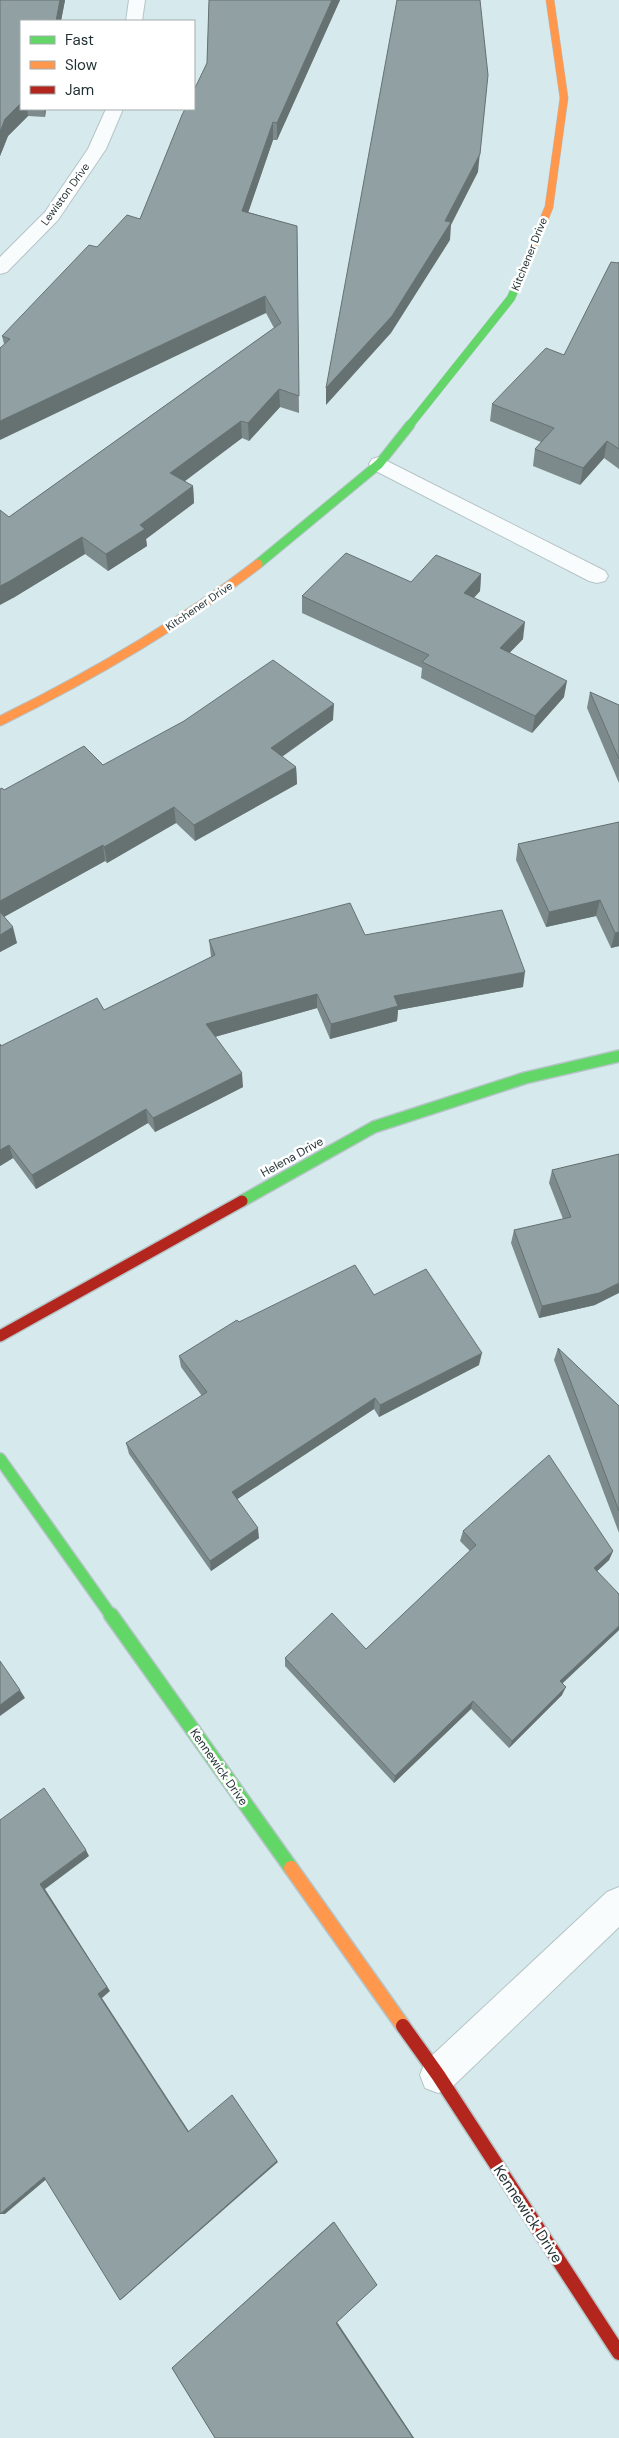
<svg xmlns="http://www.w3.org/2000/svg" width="619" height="2438" font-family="'DM Sans',sans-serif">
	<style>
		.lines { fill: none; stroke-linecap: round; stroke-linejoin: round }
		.street-casing { stroke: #b5c4c7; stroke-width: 2 }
		.fast-far3-casing { stroke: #b5c4c7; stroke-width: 9 }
		.fast-far2-casing { stroke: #b5c4c7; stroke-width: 11 }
		.fast-far1-casing { stroke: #b5c4c7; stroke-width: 14 }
		.fast-casing { stroke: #b5c4c7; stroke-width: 17 }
		.slow-far2-casing { stroke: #b5c4c7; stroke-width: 9 }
		.slow-far1-casing { stroke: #b5c4c7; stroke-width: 11 }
		.slow-casing { stroke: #b5c4c7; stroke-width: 17 }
		.jam-far1-casing { stroke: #b5c4c7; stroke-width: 14 }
		.jam-casing { stroke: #b5c4c7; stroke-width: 17 }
		.street { fill: #f9fcfc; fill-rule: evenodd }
		.fast-far3 { stroke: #63d668; stroke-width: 8 }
		.fast-far2 { stroke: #63d668; stroke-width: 9 }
		.fast-far1 { stroke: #63d668; stroke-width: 11 }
		.fast { stroke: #63d668; stroke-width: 14 }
		.slow-far2 { stroke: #ff974d; stroke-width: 8 }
		.slow-far1 { stroke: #ff974d; stroke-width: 9 }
		.slow { stroke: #ff974d; stroke-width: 14 }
		.jam-far1 { stroke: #b3261e; stroke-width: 11 }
		.jam { stroke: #b3261e; stroke-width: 14 }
		.wall { fill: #7d8a8c }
		.shaded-wall { fill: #667172 }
		.building { fill: #91a1a3; stroke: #667172 }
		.labels { text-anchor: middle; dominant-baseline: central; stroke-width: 5; stroke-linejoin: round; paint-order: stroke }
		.far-street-label { font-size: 11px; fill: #1f2e30; stroke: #fff }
		.street-label { font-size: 12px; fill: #1f2e30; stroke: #fff }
		.near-street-label { font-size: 15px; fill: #1f2e30; stroke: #fff }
	</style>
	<rect width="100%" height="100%" fill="#d6eaed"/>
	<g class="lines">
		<defs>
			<g id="street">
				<path d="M129,0h16l-3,21h-16z"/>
				<path d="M106,109h17l-17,40 -48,71 -51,52 -7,2v-17l45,-45 43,-63z"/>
				<path d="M379,457l226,114 3,5 -3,5 -8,2 -8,-2 -217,-112 -3,-5 3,-5z"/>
				<path d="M619,1887v40l-168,161 -13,5 -13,-5 -5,-13 5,-13 182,-170z"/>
			</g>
			<path id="fast-far3" d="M409,426l102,-128 13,-30"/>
			<path id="fast-far2" d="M258,564l121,-100 31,-39"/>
			<g id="fast-far1">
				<path d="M242,1201l132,-74 151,-49 94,-22"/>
				<path d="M0,1459l112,158"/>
			</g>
			<path id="fast" d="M111,1615l180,253"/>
			<path id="slow-far2" d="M524,268l25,-61 15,-109 -14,-98"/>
			<path id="slow-far1" d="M0,721c91,-45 178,-95 258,-157"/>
			<path id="slow" d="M291,1868l112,158"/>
			<path id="jam-far1" d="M0,1336l242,-135"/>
			<path id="jam" d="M403,2026l35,49 181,278"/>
		</defs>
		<use href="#street" class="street-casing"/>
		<use href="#fast-far3" class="fast-far3-casing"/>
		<use href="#fast-far2" class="fast-far2-casing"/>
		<use href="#fast-far1" class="fast-far1-casing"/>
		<use href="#fast" class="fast-casing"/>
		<use href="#slow-far2" class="slow-far2-casing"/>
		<use href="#slow-far1" class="slow-far1-casing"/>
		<use href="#slow" class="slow-casing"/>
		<use href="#jam-far1" class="jam-far1-casing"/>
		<use href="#jam" class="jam-casing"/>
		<use href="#street" class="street"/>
		<use href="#fast-far3" class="fast-far3"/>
		<use href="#fast-far2" class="fast-far2"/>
		<use href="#fast-far1" class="fast-far1"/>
		<use href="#fast" class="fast"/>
		<use href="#slow-far2" class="slow-far2"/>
		<use href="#slow-far1" class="slow-far1"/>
		<use href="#slow" class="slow"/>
		<use href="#jam-far1" class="jam-far1"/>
		<use href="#jam" class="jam"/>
	</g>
	<g class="wall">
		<path d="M0,0h65l-4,21h-40v88h25l-1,8 -17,-1 -20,20 -8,20z"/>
		<path d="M209,0h131l-63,140h-4l-25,72 49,14 2,187 -19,-6 -31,34 -7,-3 -58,43 9,5 1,17 -48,36 1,7 -39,25 -23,-17 -72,44 -4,-81 265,-189 -8,-15 -262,31 -2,-8 95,-89 43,-28 67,-156z"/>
		<path d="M619,262v207l-15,-11 -24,27 -47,-19 2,-17 6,-7 -51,-21 2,-17 72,-49z"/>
		<path d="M481,574l-1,17 -6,7 49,41 -14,14 55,44 -32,36 -111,-55 1,-10 -120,-55v-17l109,-14z"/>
		<path d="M590,692l29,13v78l-32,-75z"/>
		<path d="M333,720l-51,37 14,10 1,17 -102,57 -19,-18 -69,40 -2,-2 -101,56 13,26 -17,9 4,-162 99,-25z"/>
		<path d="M619,822v124l-8,2 -15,-32 -50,11 -30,-67 2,-16z"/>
		<path d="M365,935l158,52 -125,23 -1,11 -67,18 -13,-31 -102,29 28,50 -88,45 -7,-9 -112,66 -23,-31 -13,8v-122l1,2 103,-36 107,-53 -2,-17z"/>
		<path d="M619,1154l-24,151 -56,13 -28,-75 3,-13 49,-11 -14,-36 3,-13z"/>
		<path d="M374,1295l105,70 -100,52 -5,-8 -137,90 22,39 -48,33 -82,-117 -3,-11 76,-47 -21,-29 -2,-11 60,-34z"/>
		<path d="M558,1348l61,58v127l-65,-173z"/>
		<path d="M463,1531l150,20 -4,9 -12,11 22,59 -56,53 -1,12 -53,53 -38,-39 -77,74 -109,-117v-8l81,-9 104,-98 -10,-10z"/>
		<path d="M333,2222l44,63 -40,37 77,116h-199l-43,-70z"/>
	</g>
	<g class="shaded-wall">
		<path d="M60,0h5l-4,21h-5z"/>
		<path d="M332,0h8l-63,140v-17z"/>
		<path d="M486,92l-8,80 -27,53 -1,15 -59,93 -65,72v-17l119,-167z"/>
		<path d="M21,103v6h6l1,7 -20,20 -8,20v-24l5,-13z"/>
		<path d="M44,109h2l-1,8z"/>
		<path d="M273,122v18l-30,88 -1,-17z"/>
		<path d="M265,296l1,17 -266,127v-19z"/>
		<path d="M279,389l1,18 -31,34 -1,-18z"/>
		<path d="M241,421l1,17 -70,53 -2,-18z"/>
		<path d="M607,441l-3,17 -24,27 3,-17z"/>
		<path d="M193,486l1,17 -48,36 1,7 -39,25 -2,-17 34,-29z"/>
		<path d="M82,537l3,17 -72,44 -13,7v-19z"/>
		<path d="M481,574l-1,17 -18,19 2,-17z"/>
		<path d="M525,622l-2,17 -25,26 2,-17z"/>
		<path d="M567,681l-3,16 -32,36 3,-17z"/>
		<path d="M334,704l-1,16 -62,44v-16z"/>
		<path d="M296,767l1,17 -102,57 -1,-16z"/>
		<path d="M174,807l2,16 -69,40 -3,-16z"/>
		<path d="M103,845l2,16 -105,58v-18z"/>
		<path d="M600,900l-4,16 -50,11 3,-15z"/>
		<path d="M13,927l4,16 -17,9v-17z"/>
		<path d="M619,932v14l-8,2 4,-15z"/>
		<path d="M525,972l-2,15 -125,23 -1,11 -67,18 1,-15 63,-28z"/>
		<path d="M317,994v14l-110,31 -1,-15z"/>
		<path d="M242,1073l1,14 -88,45 -2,-14z"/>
		<path d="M146,1109l2,14 -112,66 -4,-14z"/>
		<path d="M9,1145l4,13 -13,8v-16z"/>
		<path d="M619,1283v10l-24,12 -56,13 3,-12z"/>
		<path d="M482,1353l-3,12 -100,52 1,-12z"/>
		<path d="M375,1398l-1,11 -141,93 -1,-10z"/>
		<path d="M258,1528l1,10 -48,33 -1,-10z"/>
		<path d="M613,1551l-4,9 -19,18 4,-10z"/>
		<path d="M619,1626v4l-63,59 4,-8z"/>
		<path d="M566,1687l-4,8 -53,53 3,-7z"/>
		<path d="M20,1690l5,8 -25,18v-11z"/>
		<path d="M473,1701l-2,8 -77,74 1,-7z"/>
		<path d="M86,1850l3,6 -44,33 65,102 -8,7 88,135 -2,-1 -90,-138 -58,-110z"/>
		<path d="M232,2095l46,67 -155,136 -3,2z"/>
		<path d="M44,2177h5l-44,37h-5z"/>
		<path d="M336,2321l78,117h-1l-77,-115z"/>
	</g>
	<g class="building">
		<path d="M0,0h60l-4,21h-35v82l-16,16 -5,13z"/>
		<path d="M209,0h123l-55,123 -4,-1 -31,89 55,15 2,170 -20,-7 -31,34 -7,-2 -71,52 23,13 -53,39 5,4 -39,25 -24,-17 -72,44 -10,5v-76l9,7 272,-194 -16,-27 -265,125v-73l10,-9 -8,-3 87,-91 8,2 30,-32 13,4 42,-104 3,-6h9v-19l13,-27z"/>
		<path d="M397,0h83l8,75 -8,79 -35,67 6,1 -59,94 -66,72z"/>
		<path d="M611,262l7,1 1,-1v187l-12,-8 -24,27 -48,-19 19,-21 -62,-24 54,-56 18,7z"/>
		<path d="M346,553l65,29 25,-27 45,19 -17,19 61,29 -25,26 67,33 -32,35 -113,-54 7,-7 -127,-59z"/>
		<path d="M273,660l61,44 -63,44 25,19 -102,58 -20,-18 -70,40 -1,-2 -103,56v-112l2,-1 2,2 80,-44 19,19 81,-44z"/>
		<path d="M590,692l29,13v54z"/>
		<path d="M619,822v110l-4,1 -15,-33 -51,12 -31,-68z"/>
		<path d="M350,903l15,32 137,-25 23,62 -131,24 4,10 -67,18 -14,-30 -111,30 36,49 -89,45 -7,-9 -114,66 -23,-30 -9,5v-106l1,2 96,-48 7,12 111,-55 -6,-15z"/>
		<path d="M0,912l13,15 -13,8z"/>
		<path d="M619,1154v129l-20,10 -57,13 -28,-76 57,-13 -19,-47z"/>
		<path d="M355,1265l19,30 52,-26 56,84 -102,52 -5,-7 -143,94 26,36 -48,33 -84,-118 81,-51 -28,-36 58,-36 2,2z"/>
		<path d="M558,1348l61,58v105z"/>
		<path d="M549,1455l64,96 -19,17 25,26v32l-59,55 6,6 -54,54 -39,-40 -78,75 -110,-118 47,-45 34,36 110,-104 -13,-14z"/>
		<path d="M0,1661l20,29 -20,15z"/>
		<path d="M44,1788l42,62 -46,34 67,103 -9,7 90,138 44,-37 45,66 -157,139 -76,-123 -44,37v-394z"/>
		<path d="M334,2222l43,63 -41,38 77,115h-198l-43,-70z"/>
	</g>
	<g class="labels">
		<g class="far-street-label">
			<text transform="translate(65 194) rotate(-54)">Lewiston Drive</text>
			<text transform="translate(529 254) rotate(-68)">Kitchener Drive</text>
			<text transform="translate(199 606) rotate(-34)">Kitchener Drive</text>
		</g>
		<g class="street-label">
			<text transform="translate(292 1157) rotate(-29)">Helena Drive</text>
			<text transform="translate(219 1767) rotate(55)">Kennewick Drive</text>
		</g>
		<g class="near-street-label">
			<text transform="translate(528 2214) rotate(57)">Kennewick Drive</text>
		</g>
	</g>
	<rect x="20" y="20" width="175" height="90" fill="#ffffff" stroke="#a5abac"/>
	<rect x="30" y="36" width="25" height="8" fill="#63d668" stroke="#a5abac"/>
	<text x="65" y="45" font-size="15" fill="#1f2e30">Fast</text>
	<rect x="30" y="61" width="25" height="8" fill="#ff974d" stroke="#a5abac"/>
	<text x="65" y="70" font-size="15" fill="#1f2e30">Slow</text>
	<rect x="30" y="86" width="25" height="8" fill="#b3261e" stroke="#a5abac"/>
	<text x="65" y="95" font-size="15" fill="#1f2e30">Jam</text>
</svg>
